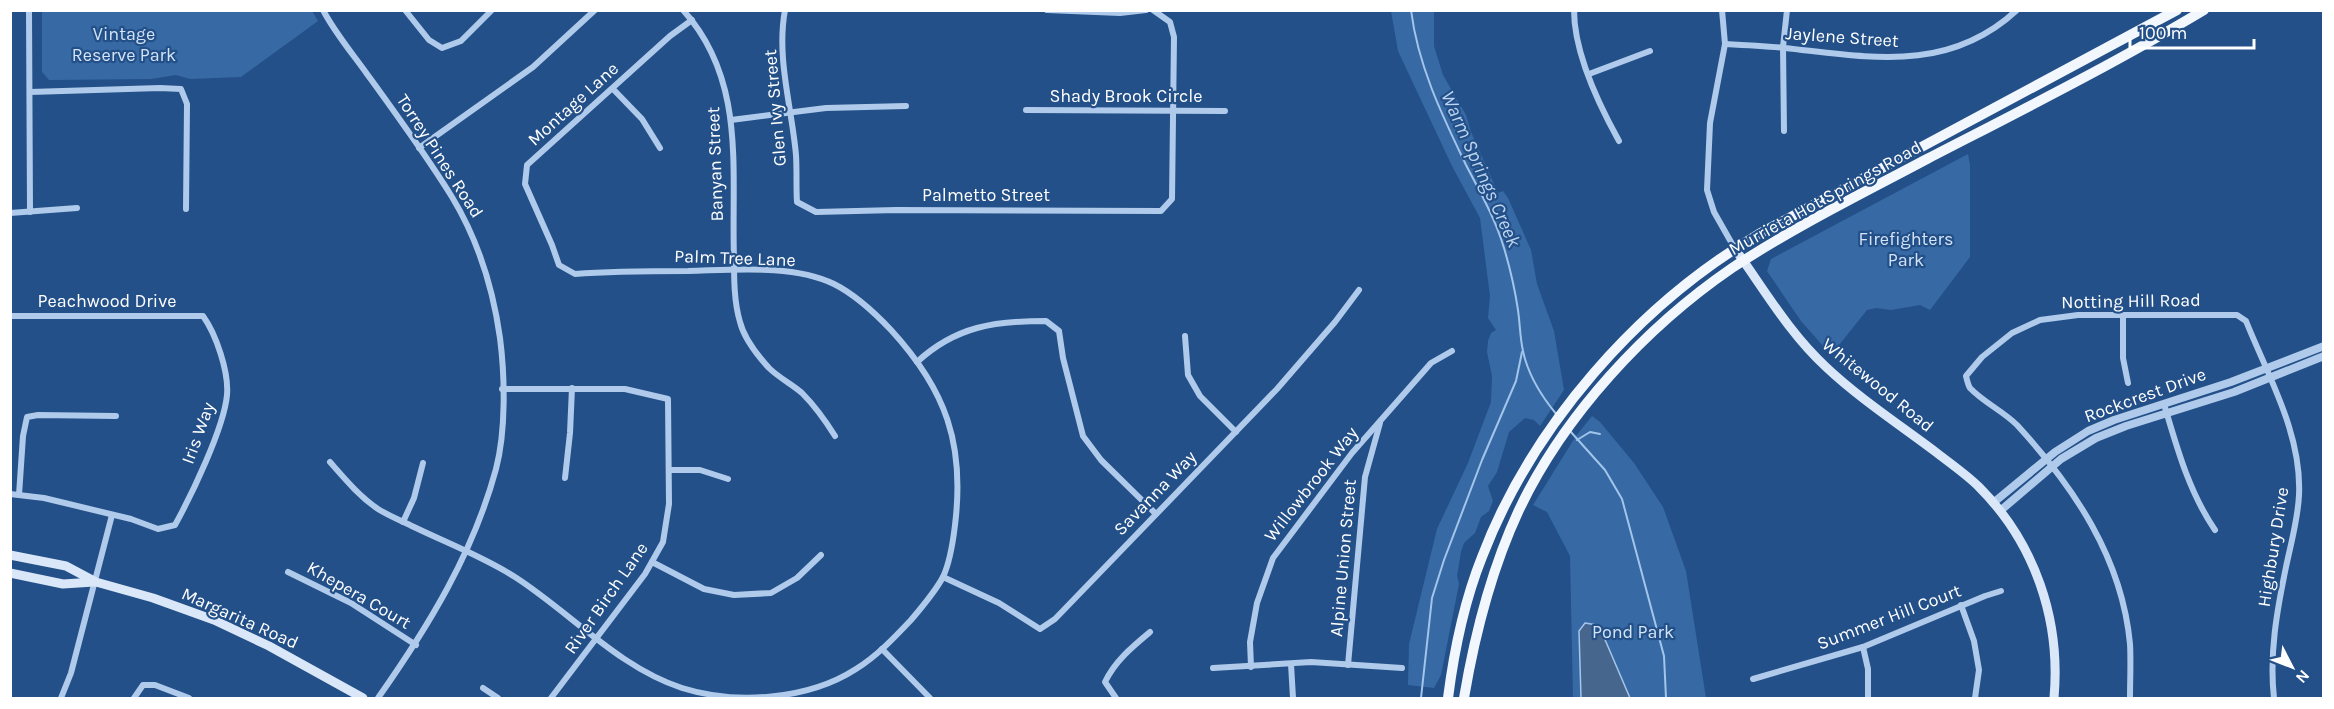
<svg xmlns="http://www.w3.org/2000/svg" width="2334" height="709" font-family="Karla,sans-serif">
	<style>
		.green { fill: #376aa5 }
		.water { fill: #46668e; stroke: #a3c5eb; stroke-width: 1.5 }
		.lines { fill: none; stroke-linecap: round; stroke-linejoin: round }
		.stream { stroke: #a3c5eb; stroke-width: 2 }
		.minor { stroke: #afcaea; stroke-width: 6 }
		.tertiary { stroke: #afcaea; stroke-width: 8 }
		.secondary { stroke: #dae7f8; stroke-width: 9 }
		.primary { stroke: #f2f7fe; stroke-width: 10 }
		.labels { text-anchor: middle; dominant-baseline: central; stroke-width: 4.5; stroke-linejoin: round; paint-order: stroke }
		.park-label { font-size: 18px; fill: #d3e4f7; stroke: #235088 }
		.street-label { font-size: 18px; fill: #fff; stroke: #235088 }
		.water-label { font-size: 20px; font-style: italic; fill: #bbd4f1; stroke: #235088 }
	</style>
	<rect width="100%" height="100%" fill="#235088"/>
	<g class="green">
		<path d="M312,11l6,10 -77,56 -51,2 -14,-4 -25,4 -102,1 -7,-8v-61z"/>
		<path d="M1391,11h43v35l9,29 23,40 5,17 27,61 5,-2 5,7 23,52 6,34 17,47 10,59 -24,36 -6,-6 -9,-2 -16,14 -12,40 -9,14 5,15 -4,10 -8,6 -6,16 -11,10 -3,9 -4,24 2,8 -18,91 -7,13 -26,-3 1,-41 28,-115 31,-66 23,-61 1,-26 -5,-24 1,-11 3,-8 5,-3 -8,-12 2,-22 -10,-78 -28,-52 -54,-115z"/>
		<path d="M1968,154l2,11v92l-40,53 -10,-5 -29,5 -15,-2 -9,2 -36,45 -30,-34 -34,-50 4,-12z"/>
		<path d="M1592,416l8,6 34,41 29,44 23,64 20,127h-133l-3,-142 -23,-44 -14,-7 43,-69z"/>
	</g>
	<path class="water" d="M1585,623l12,2 3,3 30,70h-49l-2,-67z"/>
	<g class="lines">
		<g class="stream">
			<path d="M1411,10c7,56 31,105 55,155 14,27 29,53 38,83 6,20 11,42 14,62 2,14 2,28 5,41 5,24 19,46 34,64"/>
			<path d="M1570,431l35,39 17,29 42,157 2,42"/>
			<path d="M1577,440l13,-8 10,2"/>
			<path d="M1421,698l11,-100 12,-38 38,-100 34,-79 6,-29"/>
		</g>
		<g class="minor">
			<path d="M29,10l1,202"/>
			<path d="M323,10c12,23 29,43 44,64 29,40 59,81 85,123 26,43 41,91 48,141 5,39 6,93 -4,131 -23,85 -68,158 -118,229"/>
			<path d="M405,10l24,30 13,8 19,-7 31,-31"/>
			<path d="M683,10c64,71 48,161 51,248 0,21 0,44 6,64 4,16 18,34 29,46 10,10 23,16 33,25 13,13 23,27 33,43"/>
			<path d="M785,10c-9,48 7,98 11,145 1,16 0,32 1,47l19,10 80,-2 265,1 11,-12 2,-162 -4,-15 -17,-12"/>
			<path d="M1047,10l73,3 26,-3"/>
			<path d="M1574,10c0,42 25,95 45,131"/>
			<path d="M1722,10l3,34 -15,79 -3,67 7,22 21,37"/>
			<path d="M1725,44c20,1 40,2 60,4 84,9 163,26 232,-38"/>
			<path d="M1589,74l61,-23"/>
			<path d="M613,89l29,30 18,29"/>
			<path d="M30,92l130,-4 21,1 6,15 -1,105"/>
			<path d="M1026,110l199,1"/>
			<path d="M731,120l95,-12 80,-2"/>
			<path d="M1784,131l-1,-84 4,-37"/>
			<path d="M419,148l114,-81 62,-57"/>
			<path d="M10,213l67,-5"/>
			<path d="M10,316h193c13,18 26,56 24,79 -3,33 -36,101 -52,130l-17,4 -27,-10 -87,-21 -34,-4"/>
			<path d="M2123,316v42l5,25"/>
			<path d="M1185,336l3,39 12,21 36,36"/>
			<path d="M917,362c39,-36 78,-41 129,-41l13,10 4,27 20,78 18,24 55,54"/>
			<path d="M502,389h123l43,10 1,105 -6,38 -18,32 -94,124"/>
			<path d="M2164,404c13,44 25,88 51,126"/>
			<path d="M330,462c15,17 29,34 48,47 11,7 24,12 36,18 33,16 70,30 101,50 56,36 103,90 167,111 54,17 126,12 174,-19 21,-13 38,-31 55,-49 11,-13 24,-28 32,-43 7,-15 10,-35 12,-52 10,-81 -9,-135 -64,-195 -17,-18 -35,-35 -57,-46 -41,-20 -101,-14 -146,-13 -38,0 -76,0 -113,3l-16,-9 -7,-20 -27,-61 2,-19 143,-129 22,-16"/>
			<path d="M670,470h30l28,9"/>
			<path d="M565,478l5,-45 2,-45"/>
			<path d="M19,495l4,-59 4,-19 11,-2 78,1"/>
			<path d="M403,522l11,-24 9,-35"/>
			<path d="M652,562l52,27 30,6 37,-2 26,-15 24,-23"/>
			<path d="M288,572l63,31 65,42"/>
			<path d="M943,577l56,26 41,26 15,-10 222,-230 58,-67 24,-32"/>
			<path d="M1961,605l13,36 5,29 -4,28"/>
			<path d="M1863,647l5,22v29"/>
			<path d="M882,649l48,49"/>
			<path d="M1291,664l2,34"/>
			<path d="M1348,665l17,-188 15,-54"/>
			<path d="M1251,667l-1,-25 7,-39 16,-45 79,-105 79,-90 21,-12"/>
			<path d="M1213,668l98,-6 91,6"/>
			<path d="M1753,679l110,-32 122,-51 16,-5"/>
			<path d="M483,688l15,10"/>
			<path d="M61,698l10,-25 41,-158"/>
			<path d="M134,698l9,-13h12l34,13"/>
			<path d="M1116,698l-11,-16c10,-21 27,-35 45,-50"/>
			<path d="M2130,698c0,-18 1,-36 0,-54 -8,-86 -56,-157 -113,-219 -14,-14 -34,-23 -47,-37 -2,-3 -3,-8 -4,-12l16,-19 30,-24 28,-13 38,-5h159l9,6c22,55 56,113 53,174 -1,24 -8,48 -13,72 -9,43 -17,87 -12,131"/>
		</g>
		<g class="tertiary">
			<path d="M1993,503l62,-51 33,-21 26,-11 117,-38 93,-36"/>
			<path d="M2000,511l61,-52 35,-21 30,-12 108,-34 90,-36"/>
		</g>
		<g class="secondary">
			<path d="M1735,249c29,40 54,84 91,118 34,32 74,58 111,86 14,11 30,22 42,34 56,56 82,133 75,211"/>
			<path d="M10,555l56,11 30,16 57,16 61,22 55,26 94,52"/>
			<path d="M10,573l53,11 31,-2"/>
		</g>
		<g class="primary">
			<path d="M1448,698c6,-47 16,-96 34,-141 50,-131 156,-252 277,-323l418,-224"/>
			<path d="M1464,698c11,-65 27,-128 55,-188 45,-95 127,-183 213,-242 62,-41 129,-74 195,-109 93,-48 187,-95 277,-149"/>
		</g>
	</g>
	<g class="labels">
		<g class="park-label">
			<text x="124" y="34">Vintage<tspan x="124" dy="21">Reserve Park</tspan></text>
			<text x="1906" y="239">Firefighters<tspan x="1906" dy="21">Park</tspan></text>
			<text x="1633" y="632">Pond Park</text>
		</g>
		<g class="street-label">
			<text transform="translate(1842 37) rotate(4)">Jaylene Street</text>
			<text x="1126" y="96">Shady Brook Circle</text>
			<text transform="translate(573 104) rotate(-42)">Montage Lane</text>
			<text transform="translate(775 108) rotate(-95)">Glen Ivy Street</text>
			<text transform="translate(440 156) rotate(57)">Torrey Pines Road</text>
			<text transform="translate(715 164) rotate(-92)">Banyan Street</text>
			<text x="986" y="195">Palmetto Street</text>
			<text transform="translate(1825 198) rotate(-29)">Murrieta Hot Springs Road</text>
			<text transform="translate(735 258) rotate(2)">Palm Tree Lane</text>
			<text x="107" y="301">Peachwood Drive</text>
			<text transform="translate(2131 301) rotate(-1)">Notting Hill Road</text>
			<text transform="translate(1878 385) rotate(39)">Whitewood Road</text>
			<text transform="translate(2145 395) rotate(-20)">Rockcrest Drive</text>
			<text transform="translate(198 433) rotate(-70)">Iris Way</text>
			<text transform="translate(1311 484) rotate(-52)">Willowbrook Way</text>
			<text transform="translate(1155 493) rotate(-46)">Savanna Way</text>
			<text transform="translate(2273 547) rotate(-81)">Highbury Drive</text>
			<text transform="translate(1343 558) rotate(-85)">Alpine Union Street</text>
			<text transform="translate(359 595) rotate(30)">Khepera Court</text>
			<text transform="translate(606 598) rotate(-55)">River Birch Lane</text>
			<text transform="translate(1889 617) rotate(-21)">Summer Hill Court</text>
			<text transform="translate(240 618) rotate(24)">Margarita Road</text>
		</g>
		<g class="water-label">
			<text transform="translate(1481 169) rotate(66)">Warm Springs Creek</text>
		</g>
	</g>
	<rect width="2334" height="709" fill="none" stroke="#ffffff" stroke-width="24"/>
	<g transform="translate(2292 667) rotate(132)" stroke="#235088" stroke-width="4.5" paint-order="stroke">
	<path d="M0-4.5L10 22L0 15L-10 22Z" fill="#ffffff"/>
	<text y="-9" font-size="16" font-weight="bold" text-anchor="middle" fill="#ffffff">N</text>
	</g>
	<path d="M2130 39v9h124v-9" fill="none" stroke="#ffffff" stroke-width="3"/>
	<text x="2139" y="39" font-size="18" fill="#ffffff" stroke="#235088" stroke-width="4.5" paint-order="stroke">100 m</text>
</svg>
